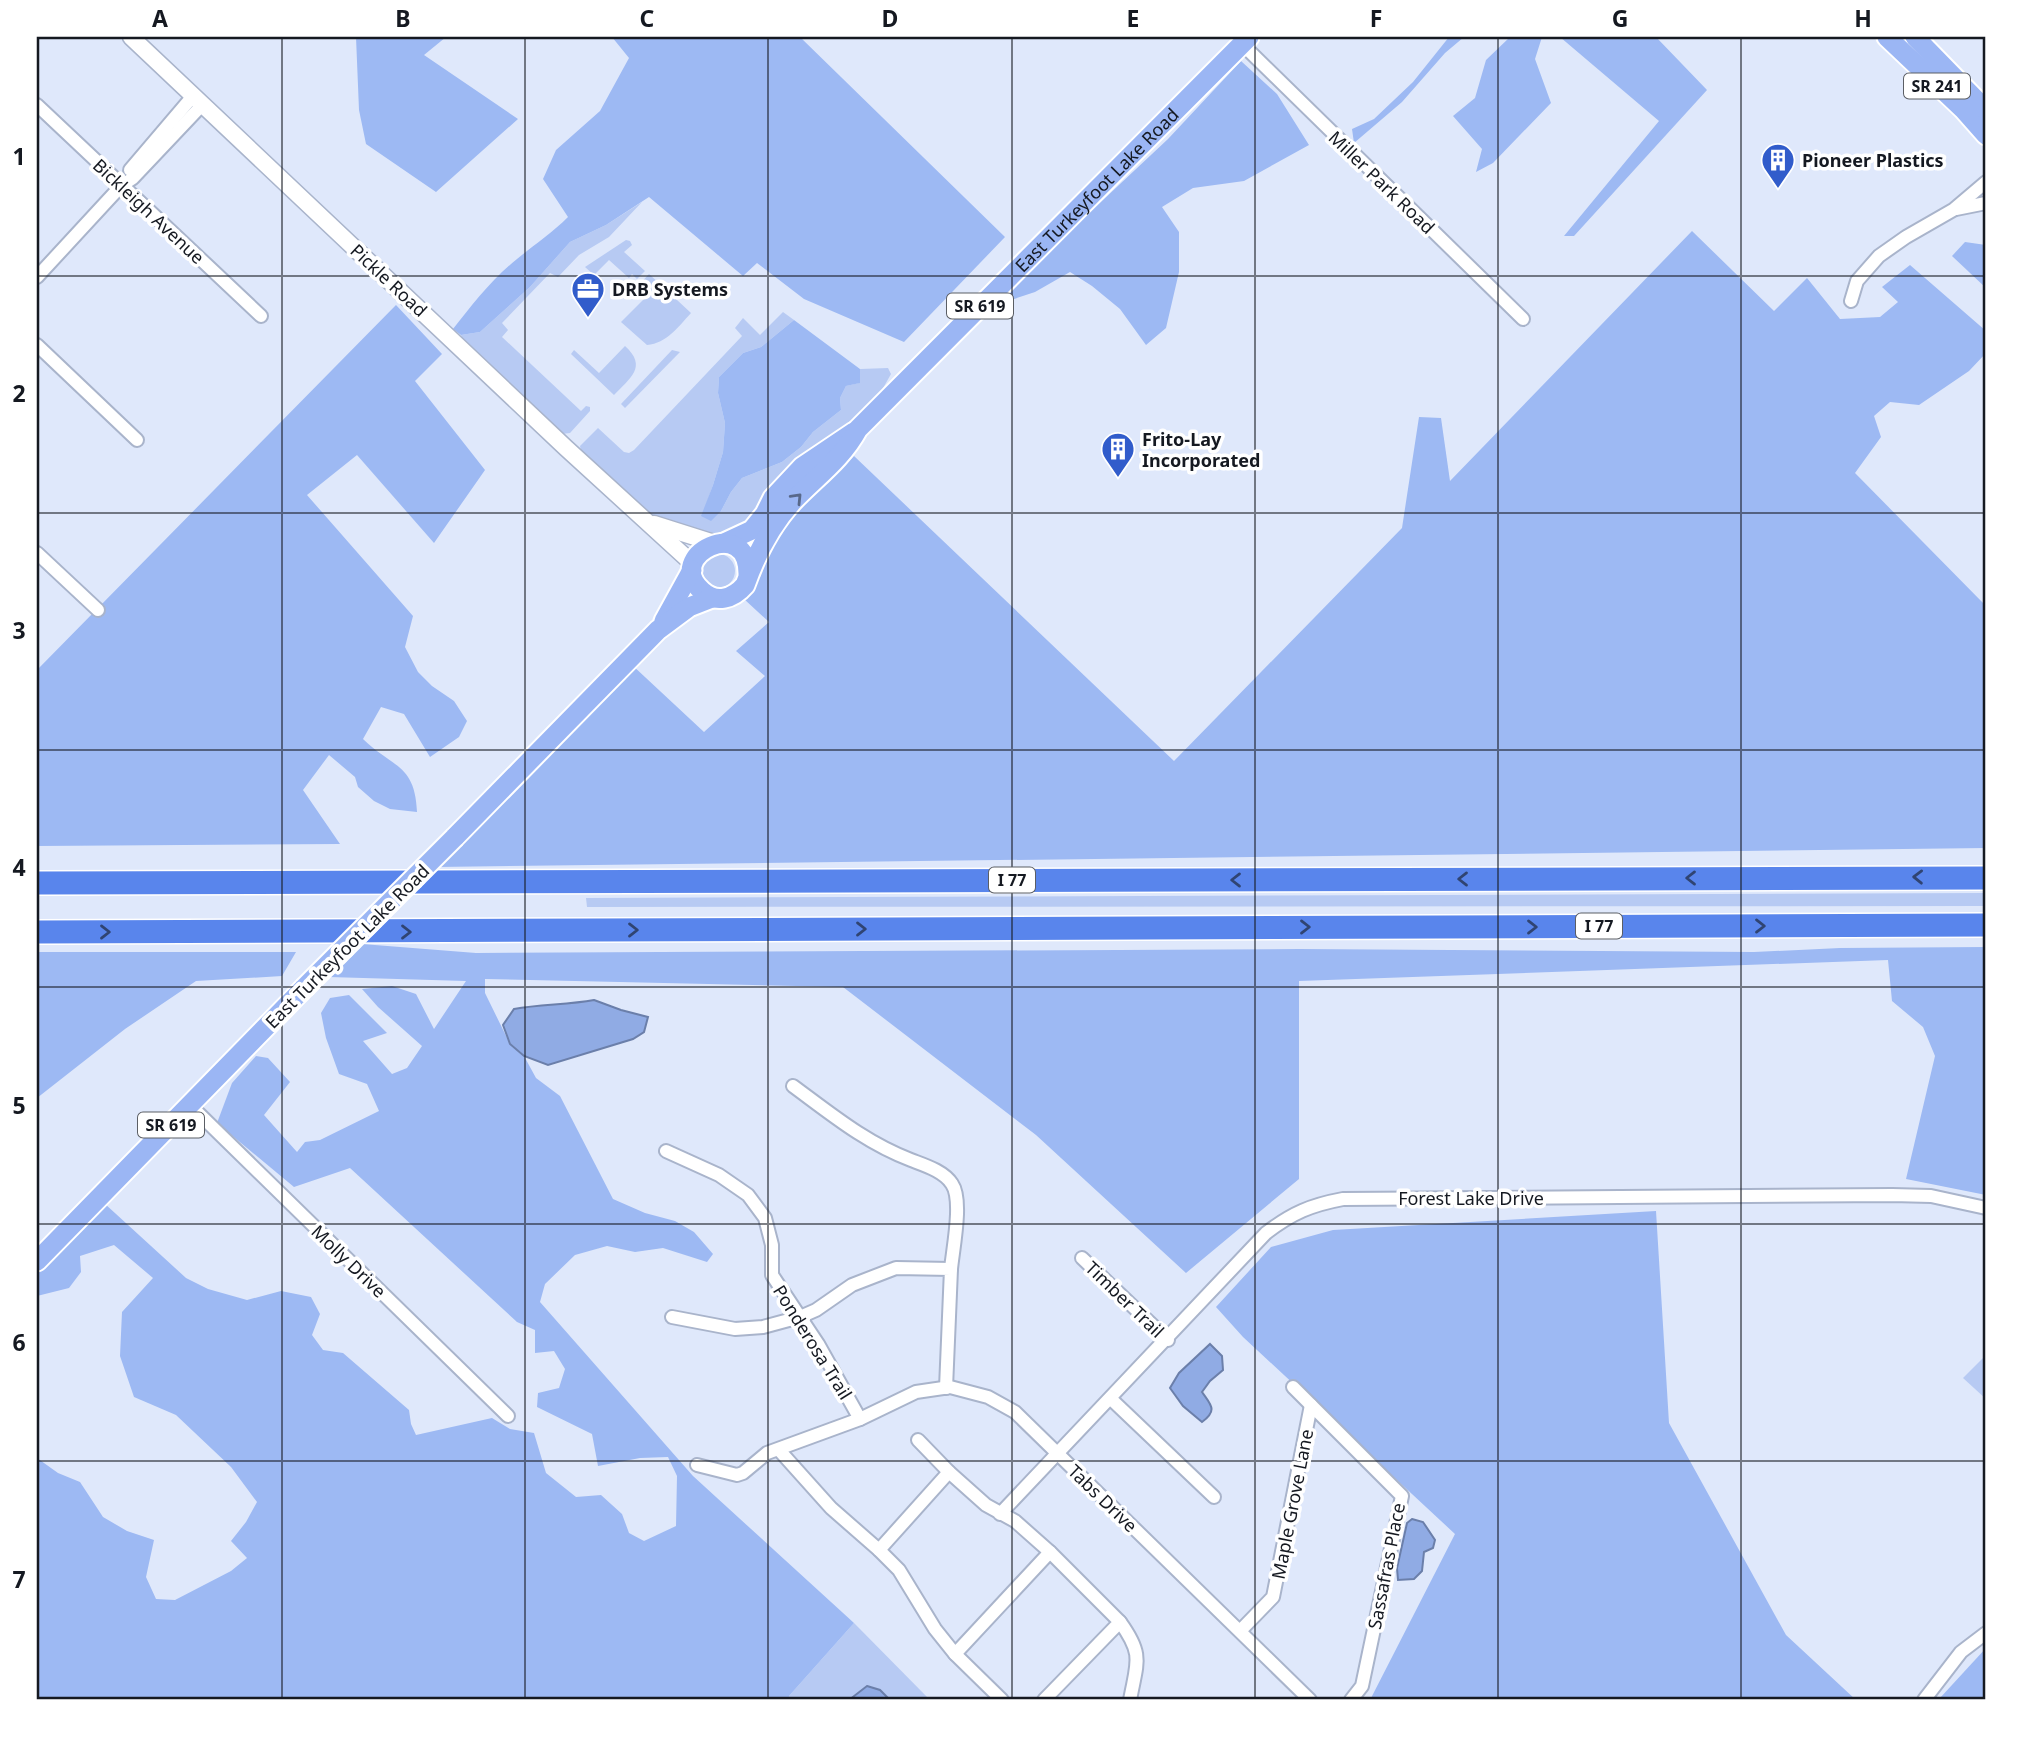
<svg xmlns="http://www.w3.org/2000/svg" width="2023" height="1737" font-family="'Noto Sans',sans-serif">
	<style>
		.green { fill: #b7caf3 }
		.forest { fill: #9db9f3 }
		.water { fill: #90abe4; stroke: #6b7faa; stroke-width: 2 }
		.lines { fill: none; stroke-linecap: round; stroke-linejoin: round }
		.minor-casing { stroke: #a9b4cb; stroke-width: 16 }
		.tertiary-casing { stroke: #a9b4cb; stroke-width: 19 }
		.primary-casing { stroke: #fff; stroke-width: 23 }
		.motorway-casing { stroke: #fff; stroke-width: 26 }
		.minor { stroke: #fff; stroke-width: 12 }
		.tertiary { stroke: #fff; stroke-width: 16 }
		.primary { stroke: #9bb6f4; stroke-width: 19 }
		.motorway { stroke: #5985ec; stroke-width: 23 }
		.primary-bridge-casing { stroke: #fff; stroke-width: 23; stroke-linecap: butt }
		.primary-bridge { stroke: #9bb6f4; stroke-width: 19 }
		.oneway { stroke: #58688a }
		.oneway2 { stroke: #304472 }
		.grid { fill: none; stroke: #151921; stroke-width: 2; stroke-opacity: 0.55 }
		.labels { text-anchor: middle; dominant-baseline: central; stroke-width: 7; stroke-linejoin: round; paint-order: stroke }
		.shield { fill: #fff; stroke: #5b5e64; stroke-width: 2 }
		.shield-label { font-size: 16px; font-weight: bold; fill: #151921 }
		.poi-label { font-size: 18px; font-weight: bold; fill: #151921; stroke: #fff; text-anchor: start }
		.street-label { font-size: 18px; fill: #151921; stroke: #fff }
		.neatline { fill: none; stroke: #151921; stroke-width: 2.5 }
		.grid-label { font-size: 23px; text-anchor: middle; font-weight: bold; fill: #151921 }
	</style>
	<rect width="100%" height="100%" fill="#dfe8fb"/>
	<g class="green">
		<path d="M642,202l-33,35 -30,18 -21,22 -8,-4 -48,50 6,7 -6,7 79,74 5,-5 4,1v4l-20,22 -8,1 -98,-90 -3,-9 19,-3 50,-45 40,-45 36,-17z"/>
		<path d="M626,240l4,1 2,4 -8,7 21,19 -8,8 -5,-5 -3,4 -20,-18 -15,15 -9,-8z"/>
		<path d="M649,274l42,39c-13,14 -24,30 -44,32l-26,-23 25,-25 -9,-10z"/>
		<path d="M783,312l11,8 -33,27 -18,6 -24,24 -1,16 7,30 -2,29 -10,33 -11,31 19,-5 10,-19 11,-14 40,-16 19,-15 12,-15 28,-22 -1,-12 6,-12 13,-3 1,-14 28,-1 3,6 -9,16 -13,16 -119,117 -27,13 -22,-1 -46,-18 -26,-16 -47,-46 -2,-9 18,-18 26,24 5,1 5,-3 108,-114 -7,-8 8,-10 17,17z"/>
		<path d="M625,346c23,21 5,32 -11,49l-43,-41 3,-4 25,23z"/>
		<path d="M672,350l8,2 -55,56 -4,-4z"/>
		<circle cx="718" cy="571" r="17"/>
		<path d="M1986,893v13l-1399,1 -1,-9z"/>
		<path d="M1986,1355v44l-23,-21z"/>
		<path d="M854,1623l76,77h-137l-4,-4z"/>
	</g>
	<g class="forest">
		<path d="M356,37h90l-22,18 94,64 -82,73 -70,-48 -7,-34z"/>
		<path d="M612,37h188l205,200 -101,105 -100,-43 -47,-36 -14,13 -94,-79 -43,28 -36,17 -40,45 -50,45 -19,3 -8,-6c19,-24 39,-50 64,-70 17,-14 35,-26 51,-42l-25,-38 13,-29 44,-39 29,-53z"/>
		<path d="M1449,37h15l-19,16 -43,49 -48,41 -2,-14 22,-10 39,-37z"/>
		<path d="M1510,37h32l-7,22 16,44 -58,60 -17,9 6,-23 -29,-33 22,-18 11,-38z"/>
		<path d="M1560,37h96l51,53 -133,146h-10l95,-115z"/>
		<path d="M1241,61l36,33 32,51 -65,36 -51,7 -31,19 17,25v40l-13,56 -20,17 -26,-36 -28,-23 -22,-14 -35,20 -33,11 5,-13 161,-151z"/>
		<path d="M1692,231l82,80 33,-33 33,41 40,-2 18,-15 -16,-15 28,-22 76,66v22l-17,18 -50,34 -29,-3 -16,14 7,21 -26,36 131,133v242l-1550,19 195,-203 73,68 61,-56 -29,-25 33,-29 -25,-23 16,-22 6,-24 20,-32 68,-65 320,305 228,-233 17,-111 22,1 9,63z"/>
		<path d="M1965,242l21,3v43l-34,-32z"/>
		<path d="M396,305l46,49 -27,27 70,89 -51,73 -77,-88 -50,40 106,121 -8,31 13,25 14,14 22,15 13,20 -8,16 -29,20 -26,-43 -23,-7 -18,32c30,29 52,25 54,73l-27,-3 -16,-8 -16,-14 -3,-10 -26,-22 -26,35 37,54 -303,2v-176z"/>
		<path d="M794,320l66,49v14l-14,3 -6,12 1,12 -28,22 -12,15 -19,15 -40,16 -11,14 -10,19 -10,10 -10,-5 12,-31 10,-33 2,-29 -7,-30 1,-16 24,-24 18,-6z"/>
		<path d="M362,944l114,9 823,-4 455,3 86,-4 146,-1v248l-80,-16 29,-123 -12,-29 -31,-26 -4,-41 -589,21v198l-113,94 -150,-138 -193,-148 -358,-8v14l25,51 14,12 12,22 24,18 53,103 32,14 30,8 19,11 19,22 -6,8 -44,-14 -28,4 -28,-6 -32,9 -30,29 -5,18 153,174 161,147 -65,73 4,4h-756v-242l21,15 22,9 23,35 24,14 27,9 -8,37 10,22 19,1 56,-29 16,-13 -16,-17 15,-19 11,-20 -26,-35 -55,-52 -42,-18 -14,-41 2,-44 31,-34 -39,-33 -34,11 1,16 -12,16 -32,8v-24l67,-69 82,75 22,11 39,11 34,-9 30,6 9,17 -8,21 11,15 20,3 66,57 2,14 5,11 76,-17 18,11 24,4 12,40 30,24 25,-2 21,19 7,19 15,8 32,-15 1,-50 -9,-19 -28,1 -42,8 -6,-32 -55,-27 1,-14 21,-5 6,-19 -11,-18 -19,2v-23l-18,-8 -167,-154 -56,19 -77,-64 15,-40 24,-27 12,2 22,24 -26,33 33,37 8,-10 15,-2 59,-29 -12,-27 -28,-10 -13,-36 -5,-25 9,-15 19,-3 38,38 -24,8 29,33 15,-6 15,-22 -44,-39 -16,-18 30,-3 24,8 18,35 32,-48 -137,-4z"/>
		<path d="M37,952h259l-14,24 -86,5 -71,48 -88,69z"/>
		<path d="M1656,1211l13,212 117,212 70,65h-486l85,-166 -212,-197 -27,-30 55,-60 62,-17z"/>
		<path d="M1986,1648v52h-46v-2z"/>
	</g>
	<g class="water">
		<path d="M594,1000l27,10 27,7 -4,15 -11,7 -85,26 -24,-9 -14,-12 -7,-19 11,-16c27,-5 53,-4 80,-9z"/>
		<path d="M1210,1344l12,12 1,14 -13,11 -8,11c9,13 16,18 0,30l-19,-16 -13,-18 9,-15z"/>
		<path d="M1412,1519l11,3 12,18 -2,8 -9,4 -2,19 -8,8 -16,1 -1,-12 10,-45z"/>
		<path d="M867,1686l13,4 10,10h-41z"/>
	</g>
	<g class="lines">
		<defs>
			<g id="minor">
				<path d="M1242,44l281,275"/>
				<path d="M37,105l224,211"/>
				<path d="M130,170l63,-74"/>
				<path d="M1956,209l30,-6"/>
				<path d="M37,277l84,-91 12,-8 70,-74"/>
				<path d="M1851,301l6,-20 22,-25 27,-19 47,-27 33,-28"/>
				<path d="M37,345l100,95"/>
				<path d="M37,553l61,57"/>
				<path d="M793,1086c38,28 73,57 118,74 13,5 33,11 41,24 11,16 1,64 -1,85"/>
				<path d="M190,1105l318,311"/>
				<path d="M666,1151l53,24 29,20 17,23 7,27v30l46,69 42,75"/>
				<path d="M1082,1258l86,82"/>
				<path d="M672,1317l63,12 28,-2 37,-10 16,-7 36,-25 44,-17 55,1 -5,119"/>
				<path d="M1293,1387l109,109 -40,190 -11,14"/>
				<path d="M1111,1399l103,98"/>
				<path d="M779,1450l52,58 48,42 70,-78 -31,-32"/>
				<path d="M697,1465l40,10 6,-2 24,-20 93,-34 56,-27 34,-5 38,10 27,15 295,288"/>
				<path d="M1000,1514l266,-281c26,-20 45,-28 77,-34l549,-4 39,1 55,12"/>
				<path d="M879,1550l20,20 36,59 20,25 95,-102 -35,-31 -29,-16 -37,-33"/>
				<path d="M1120,1622c24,33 17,40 10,78"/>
				<path d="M1240,1631l33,-34 38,-192"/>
				<path d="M955,1654l47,46"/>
				<path d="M1044,1700l76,-78 -70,-70"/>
				<path d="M1924,1700l37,-48 25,-19"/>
			</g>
			<g id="tertiary">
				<path d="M131,37l435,411 127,116"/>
				<path d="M654,524l60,19"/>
			</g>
			<g id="primary">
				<path d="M1887,37l76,72 23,26"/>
				<path d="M1915,37l71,73"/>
				<path d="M724,543l28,-13 13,-16 8,-16 29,-31 52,-35"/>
				<path id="s1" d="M748,576c2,-64 -87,-20 -46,15 14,13 31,8 43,-6 11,-31 26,-60 48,-84 24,-25 48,-41 65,-72l391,-392"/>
				<path d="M664,621l28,-51"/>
				<path d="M455,837l203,-207 31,-23 23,-9"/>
				<path d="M37,1261l267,-273"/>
			</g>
			<g id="motorway">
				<path d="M37,883l1949,-5"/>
				<path d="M37,932l1949,-7"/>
			</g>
		</defs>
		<use href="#minor" class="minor-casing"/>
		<use href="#tertiary" class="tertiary-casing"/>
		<use href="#primary" class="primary-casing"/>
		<use href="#motorway" class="motorway-casing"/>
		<use href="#minor" class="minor"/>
		<use href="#tertiary" class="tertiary"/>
		<use href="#primary" class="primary"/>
		<use href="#motorway" class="motorway"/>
		<defs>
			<path id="primary-bridge" d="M304,988l151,-151"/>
		</defs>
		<use href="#primary-bridge" class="primary-bridge-casing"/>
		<use href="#primary-bridge" class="primary-bridge"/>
	</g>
	<defs><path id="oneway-chevron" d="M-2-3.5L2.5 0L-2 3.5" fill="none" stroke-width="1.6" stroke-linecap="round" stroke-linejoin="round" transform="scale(1.75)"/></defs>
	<use class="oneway" href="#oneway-chevron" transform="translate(797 498) rotate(-46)"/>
	<g class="oneway2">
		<use href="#oneway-chevron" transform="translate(1918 877) rotate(-179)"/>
		<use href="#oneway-chevron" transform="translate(1691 878) rotate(180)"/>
		<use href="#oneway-chevron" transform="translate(1463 879) rotate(180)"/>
		<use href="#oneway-chevron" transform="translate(1236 880) rotate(180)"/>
		<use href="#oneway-chevron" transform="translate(1760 926)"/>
		<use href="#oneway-chevron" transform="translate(1305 927)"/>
		<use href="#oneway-chevron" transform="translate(1532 927)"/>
		<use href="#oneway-chevron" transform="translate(861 929)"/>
		<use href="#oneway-chevron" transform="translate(633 930)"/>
		<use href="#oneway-chevron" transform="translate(105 932)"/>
		<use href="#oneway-chevron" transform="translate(406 932)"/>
	</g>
	<path class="grid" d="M282,37v1663M525,37v1663M768,37v1663M1012,37v1663M1255,37v1663M1498,37v1663M1741,37v1663M37,276h1949M37,513h1949M37,750h1949M37,987h1949M37,1224h1949M37,1461h1949"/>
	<defs>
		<symbol id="building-pin" viewBox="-11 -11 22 30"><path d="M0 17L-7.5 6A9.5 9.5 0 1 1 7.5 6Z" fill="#315ccb" stroke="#fff"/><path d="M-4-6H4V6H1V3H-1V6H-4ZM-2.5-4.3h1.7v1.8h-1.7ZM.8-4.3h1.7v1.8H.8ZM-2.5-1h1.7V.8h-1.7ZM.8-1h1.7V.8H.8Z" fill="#fff"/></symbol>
		<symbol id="office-pin" viewBox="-11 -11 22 30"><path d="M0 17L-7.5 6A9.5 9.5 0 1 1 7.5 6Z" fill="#315ccb" stroke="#fff"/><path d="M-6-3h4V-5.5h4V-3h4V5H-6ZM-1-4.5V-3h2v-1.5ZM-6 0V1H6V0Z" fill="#fff"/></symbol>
	</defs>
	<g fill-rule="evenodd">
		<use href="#building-pin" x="1759" y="141" width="38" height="52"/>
		<use href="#office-pin" x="569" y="270" width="38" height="52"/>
		<use href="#building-pin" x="1099" y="430" width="38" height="52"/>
	</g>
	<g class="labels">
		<g class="shield">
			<rect x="1904" y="73.5" width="66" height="25" rx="5"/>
			<rect x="947" y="293.5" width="66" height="25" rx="5"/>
			<rect x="989" y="867.5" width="46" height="25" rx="5"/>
			<rect x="1576" y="913.5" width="46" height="25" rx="5"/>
			<rect x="138" y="1112.5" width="66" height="25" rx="5"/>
		</g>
		<g class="shield-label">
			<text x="1937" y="86">SR 241</text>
			<text x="980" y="306">SR 619</text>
			<text x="1012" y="880">I 77</text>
			<text x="1599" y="926">I 77</text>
			<text x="171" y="1125">SR 619</text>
		</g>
		<g class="poi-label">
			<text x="1802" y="160">Pioneer Plastics</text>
			<text x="612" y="289">DRB Systems</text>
			<text x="1142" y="439">Frito-Lay<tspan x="1142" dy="21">Incorporated</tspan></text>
		</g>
		<g class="street-label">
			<text transform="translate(1382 182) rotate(44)">Miller Park Road</text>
			<text stroke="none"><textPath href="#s1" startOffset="698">East Turkeyfoot Lake Road</textPath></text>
			<text transform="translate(149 211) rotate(43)">Bickleigh Avenue</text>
			<text transform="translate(389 280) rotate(43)">Pickle Road</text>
			<text transform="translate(347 946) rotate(-45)">East Turkeyfoot Lake Road</text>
			<text x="1471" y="1198">Forest Lake Drive</text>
			<text transform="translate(349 1261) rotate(44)">Molly Drive</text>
			<text transform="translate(1125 1299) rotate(44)">Timber Trail</text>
			<text transform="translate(813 1342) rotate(58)">Ponderosa Trail</text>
			<text transform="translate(1103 1498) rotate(44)">Tabs Drive</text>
			<text transform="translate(1292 1504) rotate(-79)">Maple Grove Lane</text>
			<text transform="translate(1386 1566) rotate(-79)">Sassafras Place</text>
		</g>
	</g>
	<rect width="2023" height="1737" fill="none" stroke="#ffffff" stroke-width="77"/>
	<rect x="38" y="38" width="1946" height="1660" class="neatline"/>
	<g class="grid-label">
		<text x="160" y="27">A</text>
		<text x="403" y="27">B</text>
		<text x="647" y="27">C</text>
		<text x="890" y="27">D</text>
		<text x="1133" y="27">E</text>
		<text x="1376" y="27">F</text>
		<text x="1620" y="27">G</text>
		<text x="1863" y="27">H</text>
		<text x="19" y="165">1</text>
		<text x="19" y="402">2</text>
		<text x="19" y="639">3</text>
		<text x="19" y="876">4</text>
		<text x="19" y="1114">5</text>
		<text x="19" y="1351">6</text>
		<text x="19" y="1588">7</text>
	</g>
</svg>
